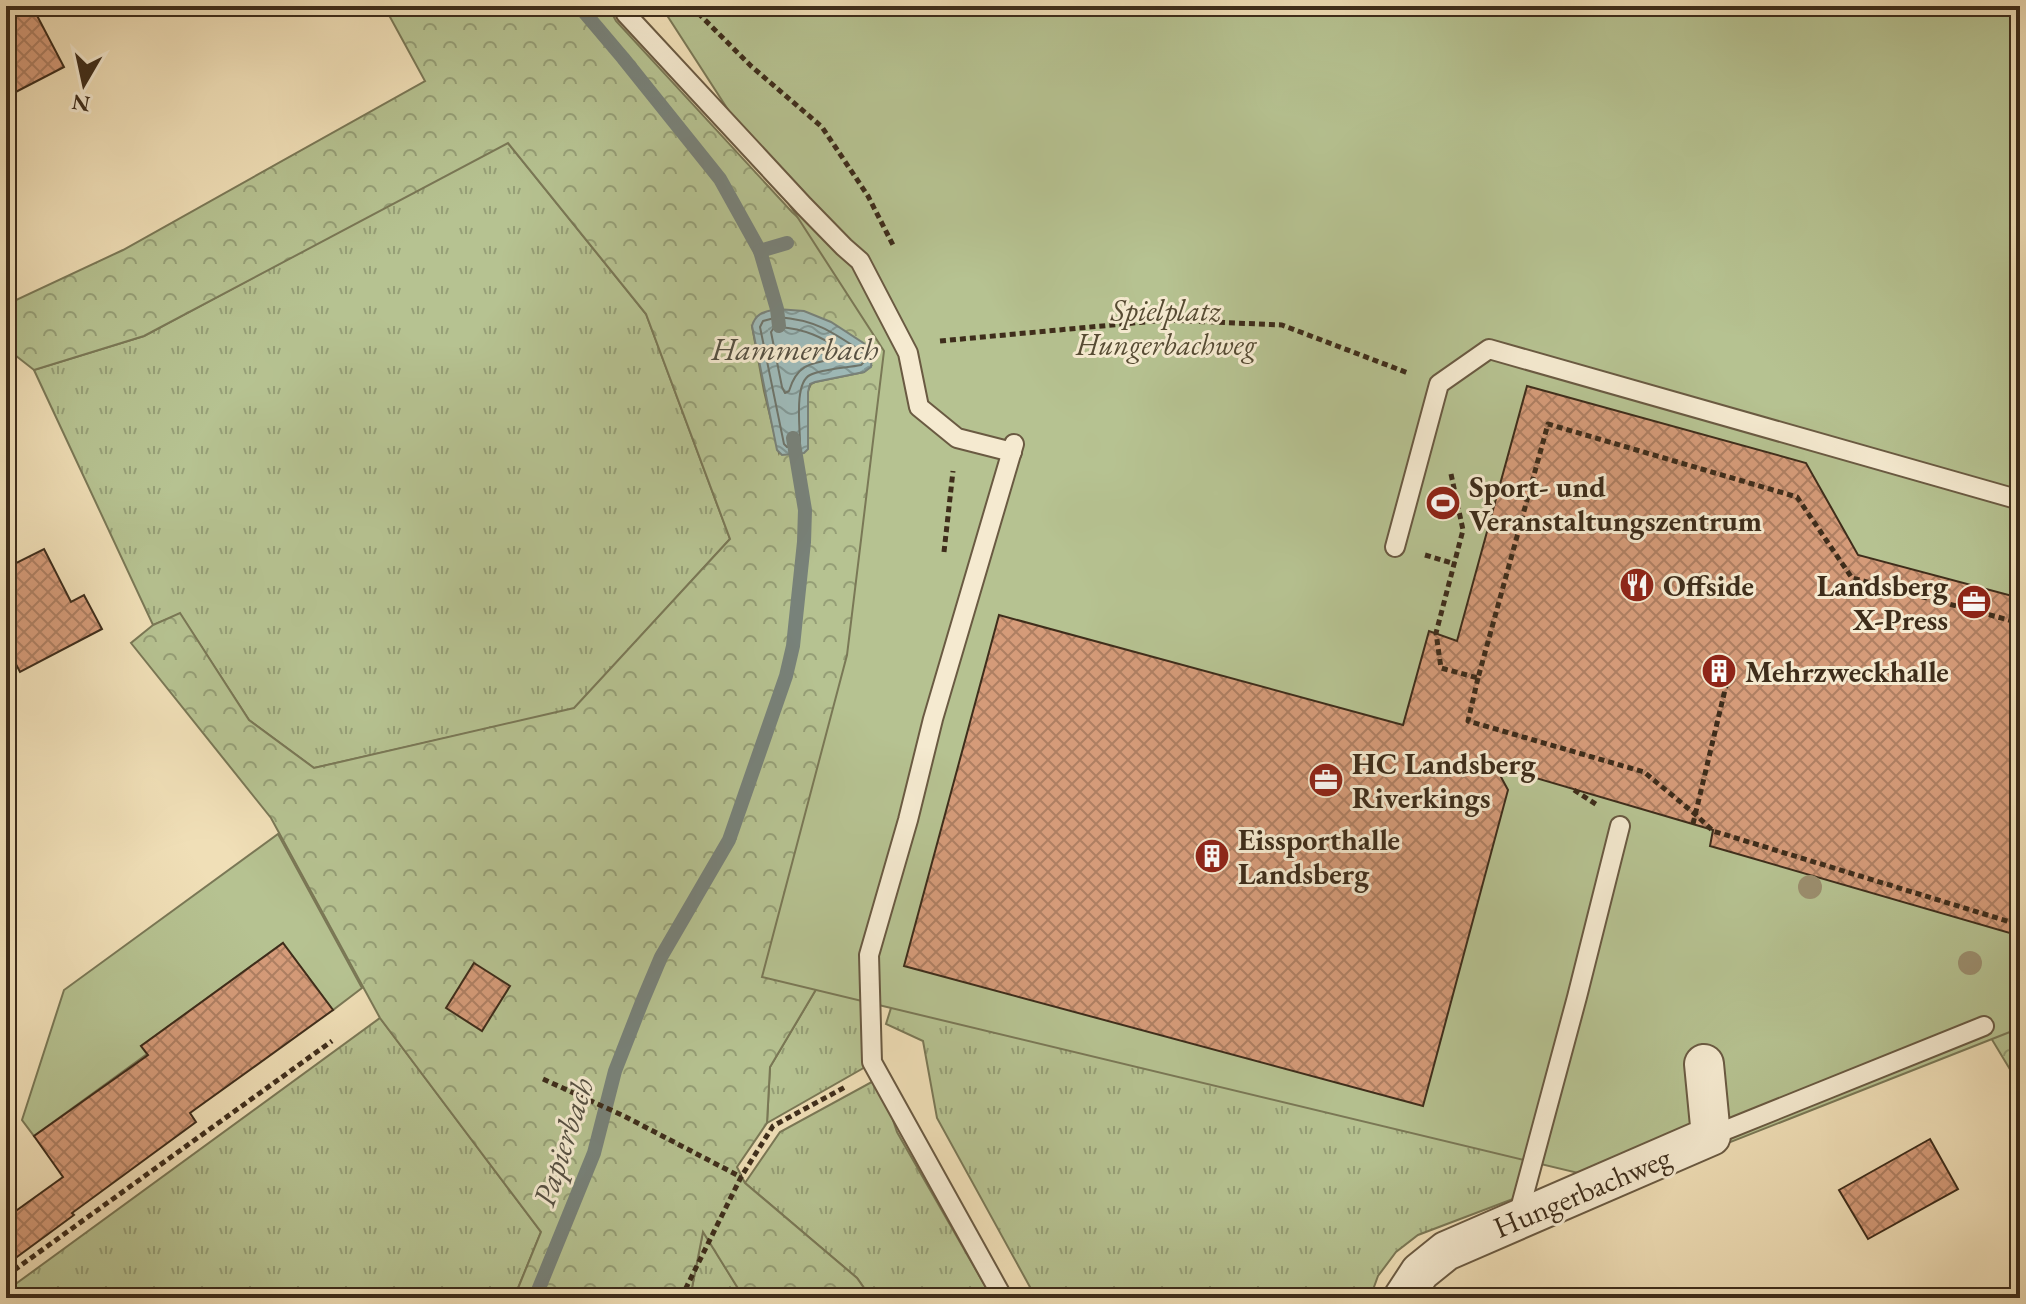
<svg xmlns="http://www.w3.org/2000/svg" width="2026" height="1304" font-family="'EB Garamond',serif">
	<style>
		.grass { fill: url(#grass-tufts); stroke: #7a7856; stroke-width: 2 }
		.forest { fill: url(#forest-crowns); stroke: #7a7856; stroke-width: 2; fill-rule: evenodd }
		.green { fill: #b6c291; stroke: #7a7856; stroke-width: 2 }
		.water { fill: url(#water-waves); stroke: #78827a; stroke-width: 2 }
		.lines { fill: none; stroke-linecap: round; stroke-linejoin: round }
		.shore { stroke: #6e746a; stroke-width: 2 }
		.stream { stroke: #78827a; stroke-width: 14 }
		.building { fill: url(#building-cross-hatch); stroke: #3e2d1b; stroke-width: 2 }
		.service-casing { stroke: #6a5a42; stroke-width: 22 }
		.minor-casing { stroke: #6a5a42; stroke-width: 42 }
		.path { stroke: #3e2d1b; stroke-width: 5; stroke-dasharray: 6 4; stroke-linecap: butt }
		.service { stroke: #f5ead0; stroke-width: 18 }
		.minor { stroke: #f5ead0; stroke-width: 38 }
		.tree { fill: #9b8e6e }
		.labels { text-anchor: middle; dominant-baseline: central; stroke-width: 6; stroke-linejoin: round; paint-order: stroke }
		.park-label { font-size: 30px; font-style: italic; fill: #564b33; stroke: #f5ead0 }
		.poi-label { font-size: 30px; font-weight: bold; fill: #3e2d1b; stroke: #f5ead0; text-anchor: start }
		.street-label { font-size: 30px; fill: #3e2d1b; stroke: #f5ead0 }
		.water-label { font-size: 32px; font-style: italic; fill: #565042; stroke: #f5ead0 }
	</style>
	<defs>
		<pattern id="grass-tufts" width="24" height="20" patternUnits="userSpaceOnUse" patternTransform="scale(2)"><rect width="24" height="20" fill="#b6c291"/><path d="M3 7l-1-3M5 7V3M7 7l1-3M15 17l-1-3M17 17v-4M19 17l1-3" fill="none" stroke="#959e76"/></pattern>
		<pattern id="forest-crowns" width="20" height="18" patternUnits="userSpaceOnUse" patternTransform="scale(2)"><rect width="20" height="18" fill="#b6c291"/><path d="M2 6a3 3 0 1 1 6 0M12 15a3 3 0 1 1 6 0" fill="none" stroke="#959e76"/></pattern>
		<pattern id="water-waves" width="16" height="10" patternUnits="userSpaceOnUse" patternTransform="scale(2)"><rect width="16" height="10" fill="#9ebab9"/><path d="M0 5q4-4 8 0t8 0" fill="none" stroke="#829896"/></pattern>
		<pattern id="building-cross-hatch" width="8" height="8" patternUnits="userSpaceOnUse" patternTransform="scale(2)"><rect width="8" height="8" fill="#d59b79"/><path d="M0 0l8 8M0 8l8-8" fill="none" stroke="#ae7f62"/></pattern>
	</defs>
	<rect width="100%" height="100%" fill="#f0dfb7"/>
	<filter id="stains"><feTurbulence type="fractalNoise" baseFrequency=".0025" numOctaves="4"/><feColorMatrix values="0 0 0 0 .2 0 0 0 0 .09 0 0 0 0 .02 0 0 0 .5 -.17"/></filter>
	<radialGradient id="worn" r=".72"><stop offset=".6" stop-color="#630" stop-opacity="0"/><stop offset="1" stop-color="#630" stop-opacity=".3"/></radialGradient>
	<g class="grass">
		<path d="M507,142l139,172 84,225 -156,170 -260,59 -65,-48 -69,-106 -27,11 -119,-255 110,-34z"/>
		<path d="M863,954l11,108 -107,61 3,-56 51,-86z"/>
		<path d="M904,966l666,29 -57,204 -95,36 -22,17 -18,24 -8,22h-334l-99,-180 -14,-77 -37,-17z"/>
		<path d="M380,1018l161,214 -27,66h-508v-7z"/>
		<path d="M879,1078l18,54 95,166h-121l-14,-20 -112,-95 35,-51z"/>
		<path d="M703,1231l41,67h-54z"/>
	</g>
	<g class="forest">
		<path d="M384,6h224l8,15 176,191 58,53 50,94 -79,622 -51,86 -3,56 -30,44 8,16 112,95 14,20h-127l-41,-66 -13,66h-176l27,-66 -161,-214 -109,-200 -140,-175 22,-18 27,-12 69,107 65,48 260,-60 156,-169 -84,-225 -138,-171 -364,193 -110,34 -28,-22v-32l10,-16 107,-50 302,-169zM752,326l119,40 -7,6 -49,10 -4,2 -32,69 -15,-62z"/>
		<path d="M2020,1017v69l-32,-53z"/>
	</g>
	<g class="green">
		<path d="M661,6h1359v1022l-396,156 -862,-207 85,-322 37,-304z"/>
		<path d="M278,834l84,154 -29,22 -50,-67 -142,103 6,8 -113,82 -12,-16 42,-130z"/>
	</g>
	<path class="water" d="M777,309l27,2 27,11 37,24 4,8 -1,13 -7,5 -49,10 -5,2 -2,8v57l-4,4 -22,2 -5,-5 -25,-124c4,-14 13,-14 25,-17z"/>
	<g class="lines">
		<g class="shore">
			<path d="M778,317c37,3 53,14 83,34l3,5v6l-3,3c-15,3 -39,4 -51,10 -16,8 -10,52 -10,68l-3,4h-10l-3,-3 -24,-117 3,-6z"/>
			<path d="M779,327c27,2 42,10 65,24l1,5 -3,2c-27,5 -44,3 -53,33l-4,2 -3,-6 -11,-55 2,-3z"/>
		</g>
		<g class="stream">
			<path d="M579,6l44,52 97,121 40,72 17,58 2,17"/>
			<path d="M760,251l27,-8"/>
			<path d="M535,1298l59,-145 21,-82 27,-69 19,-45 68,-117 57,-164 7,-30 11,-104 1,-32 -12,-72"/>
		</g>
	</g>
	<g class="building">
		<path d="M6,6h26l32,61 -58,30z"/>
		<path d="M1527,386l279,77 52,92 162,43v338l-310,-90 3,-16 -218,-64 13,24 -85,316 -519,-140 95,-351 404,110 26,-94 28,10z"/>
		<path d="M44,549l27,53 13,-7 18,34 -82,43 -14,-27v-77z"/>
		<path d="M283,943l50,67 -143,103 6,9 -124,91 2,2 -68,50v-47l57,-41 -29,-41 114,-81 -7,-9z"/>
		<path d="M474,963l36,23 -28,45 -36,-23z"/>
		<path d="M1930,1139l28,50 -90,50 -29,-49z"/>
	</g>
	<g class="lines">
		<defs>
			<g id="service">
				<path d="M622,6l4,8 178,192 40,41 16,14 48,92 11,54 38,31 55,14"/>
				<path d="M1395,547l44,-163 50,-35 531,151"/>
				<path d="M1711,1136l273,-110"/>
				<path d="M1517,1220l60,-223 43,-171"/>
				<path d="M1003,1298l-131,-236 -3,-107 39,-135 25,-101 81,-275"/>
			</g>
			<path id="minor" d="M1403,1298l17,-26 26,-21 265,-115 -7,-72"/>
		</defs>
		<use href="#service" class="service-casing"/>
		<use href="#minor" class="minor-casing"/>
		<g class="path">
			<path d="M691,6l60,60 71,61 46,69 26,51"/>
			<path d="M940,341l226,-21 116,5 126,48"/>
			<path d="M1451,474l12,56 -27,103 5,35 37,10 70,-254 249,73 55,81 168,45"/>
			<path d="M944,552l9,-81"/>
			<path d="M1425,555l30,9"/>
			<path d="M1478,678l-10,43 176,51 51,42 18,17 307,94"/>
			<path d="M1574,790l23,15"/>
			<path d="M1693,824l37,-155"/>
			<path d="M543,1079l81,37 117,61"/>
			<path d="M6,1276l326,-235"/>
			<path d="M681,1298l60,-121 32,-51 74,-40"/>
			<path d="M2011,1298l9,-8"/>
		</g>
		<use href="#service" class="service"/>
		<use href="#minor" class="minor"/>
	</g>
	<g class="tree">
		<circle cx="1810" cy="887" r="12"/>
		<circle cx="1970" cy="963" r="12"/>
	</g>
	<defs>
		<symbol id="stadium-disc" viewBox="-11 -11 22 22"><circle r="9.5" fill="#8f2418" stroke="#f5ead0"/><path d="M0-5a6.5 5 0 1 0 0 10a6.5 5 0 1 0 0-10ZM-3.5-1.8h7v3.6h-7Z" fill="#fff"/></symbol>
		<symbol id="restaurant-disc" viewBox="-11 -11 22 22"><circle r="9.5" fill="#8f2418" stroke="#f5ead0"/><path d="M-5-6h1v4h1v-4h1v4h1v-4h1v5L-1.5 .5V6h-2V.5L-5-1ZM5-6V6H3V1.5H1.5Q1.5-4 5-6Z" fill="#fff"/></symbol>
		<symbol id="office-disc" viewBox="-11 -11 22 22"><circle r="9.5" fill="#8f2418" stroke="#f5ead0"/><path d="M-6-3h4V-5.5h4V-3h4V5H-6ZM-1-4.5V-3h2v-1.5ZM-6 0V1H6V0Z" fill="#fff"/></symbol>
		<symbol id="building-disc" viewBox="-11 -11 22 22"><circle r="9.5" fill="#8f2418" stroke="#f5ead0"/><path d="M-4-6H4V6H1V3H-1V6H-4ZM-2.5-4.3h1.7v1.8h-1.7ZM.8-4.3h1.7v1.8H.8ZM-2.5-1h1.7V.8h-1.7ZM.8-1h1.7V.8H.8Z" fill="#fff"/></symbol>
	</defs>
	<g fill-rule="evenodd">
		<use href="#stadium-disc" x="1423" y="483" width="40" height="40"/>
		<use href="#restaurant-disc" x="1617" y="565" width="40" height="40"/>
		<use href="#office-disc" x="1954" y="582" width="40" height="40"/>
		<use href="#building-disc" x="1699" y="651" width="40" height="40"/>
		<use href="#office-disc" x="1306" y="760" width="40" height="40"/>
		<use href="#building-disc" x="1192" y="836" width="40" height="40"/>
	</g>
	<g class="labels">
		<g class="park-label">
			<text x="1166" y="310">Spielplatz<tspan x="1166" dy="34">Hungerbachweg</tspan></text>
		</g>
		<g class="poi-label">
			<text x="1469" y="486">Sport- und<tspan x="1469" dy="34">Veranstaltungszentrum</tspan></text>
			<text x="1663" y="585">Offside</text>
			<text x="1948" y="585" text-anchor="end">Landsberg<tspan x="1948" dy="34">X-Press</tspan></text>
			<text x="1745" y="671">Mehrzweckhalle</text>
			<text x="1352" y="763">HC Landsberg<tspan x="1352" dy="34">Riverkings</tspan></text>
			<text x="1238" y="839">Eissporthalle<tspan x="1238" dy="34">Landsberg</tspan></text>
		</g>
		<g class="street-label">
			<text transform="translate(1582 1192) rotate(-23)">Hungerbachweg</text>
		</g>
		<g class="water-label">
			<text x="795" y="349">Hammerbach</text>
			<text transform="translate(563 1142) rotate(-72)">Papierbach</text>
		</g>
	</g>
	<rect width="2026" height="1304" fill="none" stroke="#f0dfb7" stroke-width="32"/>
	<rect x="8" y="8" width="2010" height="1288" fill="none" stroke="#3e2d1b" stroke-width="4"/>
	<rect x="16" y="16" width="1994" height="1272" fill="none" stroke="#3e2d1b" stroke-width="2"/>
	<g transform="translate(84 84) rotate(189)" stroke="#f5ead0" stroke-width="6" paint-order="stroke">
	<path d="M0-6L14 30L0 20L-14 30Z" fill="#3e2d1b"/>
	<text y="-12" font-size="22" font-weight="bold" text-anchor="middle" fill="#3e2d1b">N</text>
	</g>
	<rect width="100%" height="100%" filter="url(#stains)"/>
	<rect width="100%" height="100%" fill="url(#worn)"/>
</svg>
